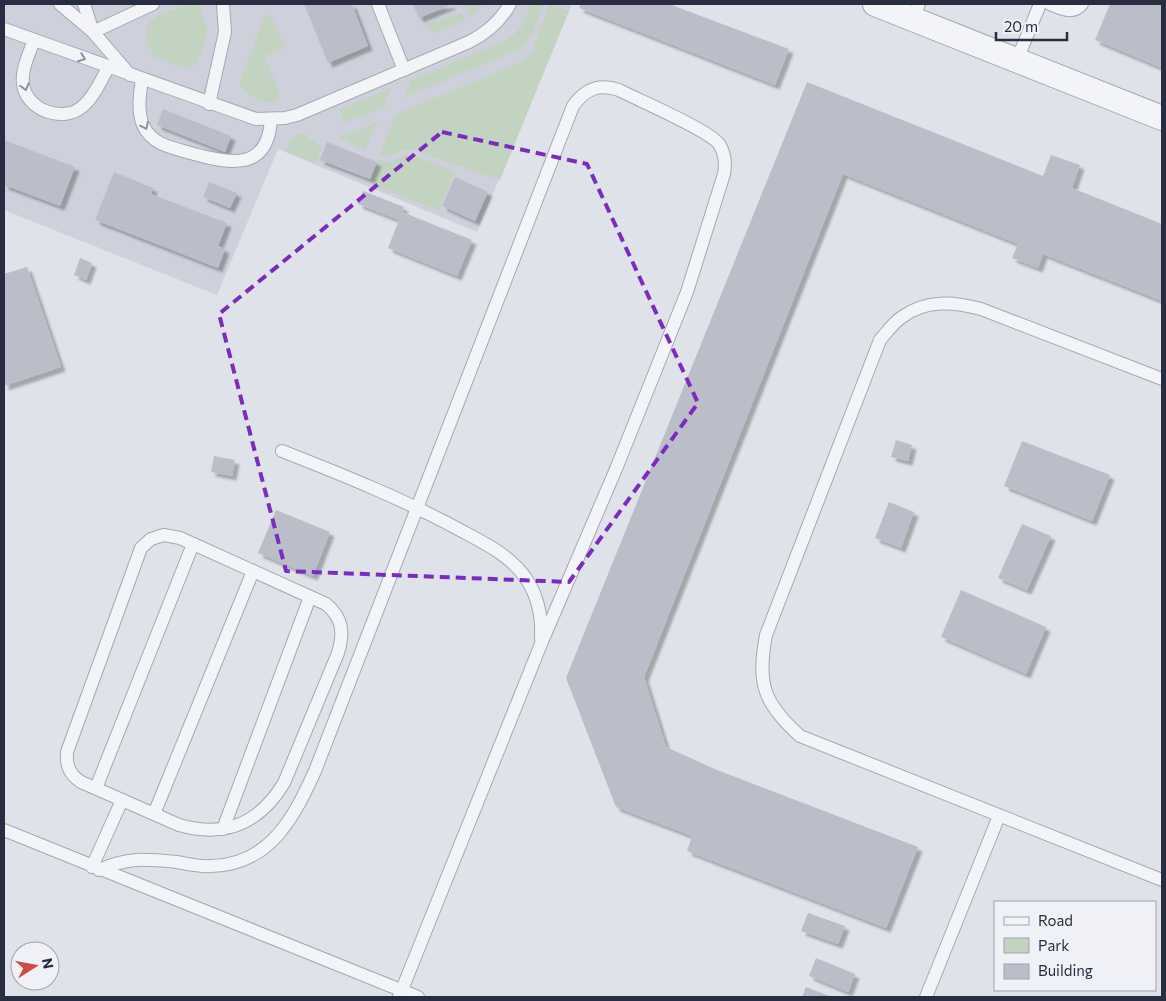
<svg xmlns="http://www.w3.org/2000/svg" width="1166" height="1001" font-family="Commissioner,sans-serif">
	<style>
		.built { fill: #ced1db }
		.green { fill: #c3d3c1 }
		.building { fill: #bbbdc9; filter: url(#shadow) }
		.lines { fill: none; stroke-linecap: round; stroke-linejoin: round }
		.service-casing { stroke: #a5a8b3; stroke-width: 14 }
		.minor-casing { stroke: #a5a8b3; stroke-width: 26 }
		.service { stroke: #f3f4f7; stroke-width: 12 }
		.minor { stroke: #f3f4f7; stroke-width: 24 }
		.oneway { stroke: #8e909c }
		.marked { fill: none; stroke: #7b2cbf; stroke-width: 4; stroke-dasharray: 10 6; stroke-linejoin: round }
	</style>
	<defs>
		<filter id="shadow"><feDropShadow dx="4.5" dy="4.5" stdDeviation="1" flood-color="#0004"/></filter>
	</defs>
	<rect width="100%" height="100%" fill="#e0e2e9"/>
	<path class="built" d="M4,4h568l-95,228 -199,-83 -61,146 -213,-85z"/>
	<g class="green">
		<path d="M190,4h9l9,27 -11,33 -10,5 -31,-12c-4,-4 -5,-8 -8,-14 -11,-27 23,-32 42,-39z"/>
		<path d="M464,4h19l-13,14z"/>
		<path d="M531,4h13l-12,31 -9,13 -120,50 8,-18 98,-41 13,-13z"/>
		<path d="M550,4l19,7 -69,169 -87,-30h-10l-12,7 -11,-3 16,-40 123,-51 12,-10z"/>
		<path d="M462,13l4,7 -32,14 -11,-10z"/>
		<path d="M265,15l6,1 14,31 -20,9 15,38 -4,7 -7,2c-11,-3 -28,-9 -29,-22z"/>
		<path d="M391,88l-8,20 -39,15 -5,-13z"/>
		<path d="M377,122l-12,29 -26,-14z"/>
		<path d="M301,133l21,14 -6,17 -31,-13 5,-12z"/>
		<path d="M406,155l8,1 41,16 -16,39 -70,-28 9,-23 11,2z"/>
	</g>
	<g class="building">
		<path d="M304,4h48l16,42 -40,17z"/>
		<path d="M413,4h40l-34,14z"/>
		<path d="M581,4h88l120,45 -14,36 -196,-77z"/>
		<path d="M1110,4h52v64l-67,-28z"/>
		<path d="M807,82l236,94 8,-21 29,10 -8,23 90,36v77l-119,-47 -5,14 -26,-10 6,-14 -175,-70 -199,503 22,70 51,23 201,77 -32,81 -199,-77 5,-15 -76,-29 -50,-129z"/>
		<path d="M163,109l68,27 -6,16 -68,-27z"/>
		<path d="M4,140l71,27 -15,39 -56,-21z"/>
		<path d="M327,142l50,20 -7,17 -50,-19z"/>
		<path d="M114,172l39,16 -2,6 76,29 -9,23 7,3 -7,19 -123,-48z"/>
		<path d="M455,177l33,15 -13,29 -33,-15z"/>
		<path d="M209,182l28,11 -7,15 -27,-11z"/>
		<path d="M363,191l41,16 -2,5 70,28 -15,36 -69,-28 11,-28 -41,-16z"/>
		<path d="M80,258l12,5 -6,17 -12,-5z"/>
		<path d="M27,267l34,100 -57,19v-112z"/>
		<path d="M896,440l16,5 -4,16 -17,-4z"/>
		<path d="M1022,441l88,34 -18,46 -88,-35z"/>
		<path d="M214,456l21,4 -3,16 -21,-4z"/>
		<path d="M889,502l25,10 -13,36 -26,-10z"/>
		<path d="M276,510l54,22 -17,44 -55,-23z"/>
		<path d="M1022,524l29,12 -24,54 -29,-12z"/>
		<path d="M961,590l85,37 -20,47 -85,-37z"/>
		<path d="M808,913l37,13 -7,18 -37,-13z"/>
		<path d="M816,958l39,16 -7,18 -39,-16z"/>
		<path d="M806,987l26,10h-30z"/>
	</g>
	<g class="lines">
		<defs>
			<g id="service">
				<path d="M60,4l33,28 37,43"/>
				<path d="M84,4l9,28 60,-28"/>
				<path d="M378,4l26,66"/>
				<path d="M1050,4c12,5 23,11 32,0"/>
				<path d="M913,19l6,-15"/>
				<path d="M4,29l252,90 29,-1 12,-3 172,-73c18,-9 31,-20 41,-38"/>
				<path d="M34,40c-5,14 -13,30 -11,44 3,26 41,40 60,22 11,-9 18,-26 25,-38"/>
				<path d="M1017,60l23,-56"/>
				<path d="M142,79c-2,15 -5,31 1,46 9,21 32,23 51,29 37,10 74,17 77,-35"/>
				<path d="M209,104l16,-72 -2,-28"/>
				<path d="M1162,379l-181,-70c-27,-7 -54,-10 -79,8 -8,5 -15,15 -22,23l-114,295c-9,48 -3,68 34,101l362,144"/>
				<path d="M282,451c61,24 121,48 178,79 24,13 52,26 67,50 11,17 15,39 14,59"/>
				<path d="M164,535l16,3 146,66c17,14 18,29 12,49l-54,130c-25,41 -59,55 -105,42l-98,-43c-12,-8 -15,-17 -14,-30l74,-204 10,-9z"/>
				<path d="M96,788l97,-244"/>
				<path d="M154,814l99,-243"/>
				<path d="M223,829l87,-232"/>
				<path d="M4,830l414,167"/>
				<path d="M92,867l30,-67"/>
				<path d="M99,870c29,-13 47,-11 78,-8 11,2 23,5 34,4 59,-1 83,-49 104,-95l258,-665c12,-17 26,-23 46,-16 19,10 90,40 100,54 6,9 7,19 5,30l-37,118 -71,177 -75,175 -142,353"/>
				<path d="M926,997l73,-181"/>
			</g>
			<path id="minor" d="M875,4l287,114"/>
		</defs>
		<use href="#service" class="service-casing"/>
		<use href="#minor" class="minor-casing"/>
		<use href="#service" class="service"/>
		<use href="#minor" class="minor"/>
	</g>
	<defs><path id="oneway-chevron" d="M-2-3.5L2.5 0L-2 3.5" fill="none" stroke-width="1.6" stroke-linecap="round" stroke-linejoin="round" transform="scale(1.25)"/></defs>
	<g class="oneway">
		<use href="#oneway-chevron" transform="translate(82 58) rotate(21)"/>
		<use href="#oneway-chevron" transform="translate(25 87) rotate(75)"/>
		<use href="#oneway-chevron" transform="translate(145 126) rotate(64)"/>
	</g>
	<path class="marked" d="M442,132l145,32 111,239 -129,179 -283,-11 -67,-257z"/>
	<rect width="1166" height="1001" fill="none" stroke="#292d41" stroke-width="10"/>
	<rect x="994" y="901" width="162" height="90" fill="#f0f1f7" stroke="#a0a3ae"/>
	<rect x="1004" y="917" width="25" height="8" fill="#f3f4f7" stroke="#a0a3ae"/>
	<text x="1038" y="926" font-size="15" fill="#292d41">Road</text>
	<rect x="1004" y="938" width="25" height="15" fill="#c3d3c1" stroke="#a0a3ae"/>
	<text x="1038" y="951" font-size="15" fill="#292d41">Park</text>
	<rect x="1004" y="964" width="25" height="15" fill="#bbbdc9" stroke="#a0a3ae"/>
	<text x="1038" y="976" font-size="15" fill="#292d41">Building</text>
	<g transform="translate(35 966) rotate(79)"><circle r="24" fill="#f0f1f7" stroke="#a0a3ae"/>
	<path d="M0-4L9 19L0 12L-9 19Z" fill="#ce4c46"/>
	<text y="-8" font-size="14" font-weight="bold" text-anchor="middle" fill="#292d41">N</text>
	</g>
	<path d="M996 32v8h71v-8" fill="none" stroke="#292d41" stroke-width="2.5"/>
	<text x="1004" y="32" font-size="15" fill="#292d41" stroke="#f0f1f7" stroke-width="4" paint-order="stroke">20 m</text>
</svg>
